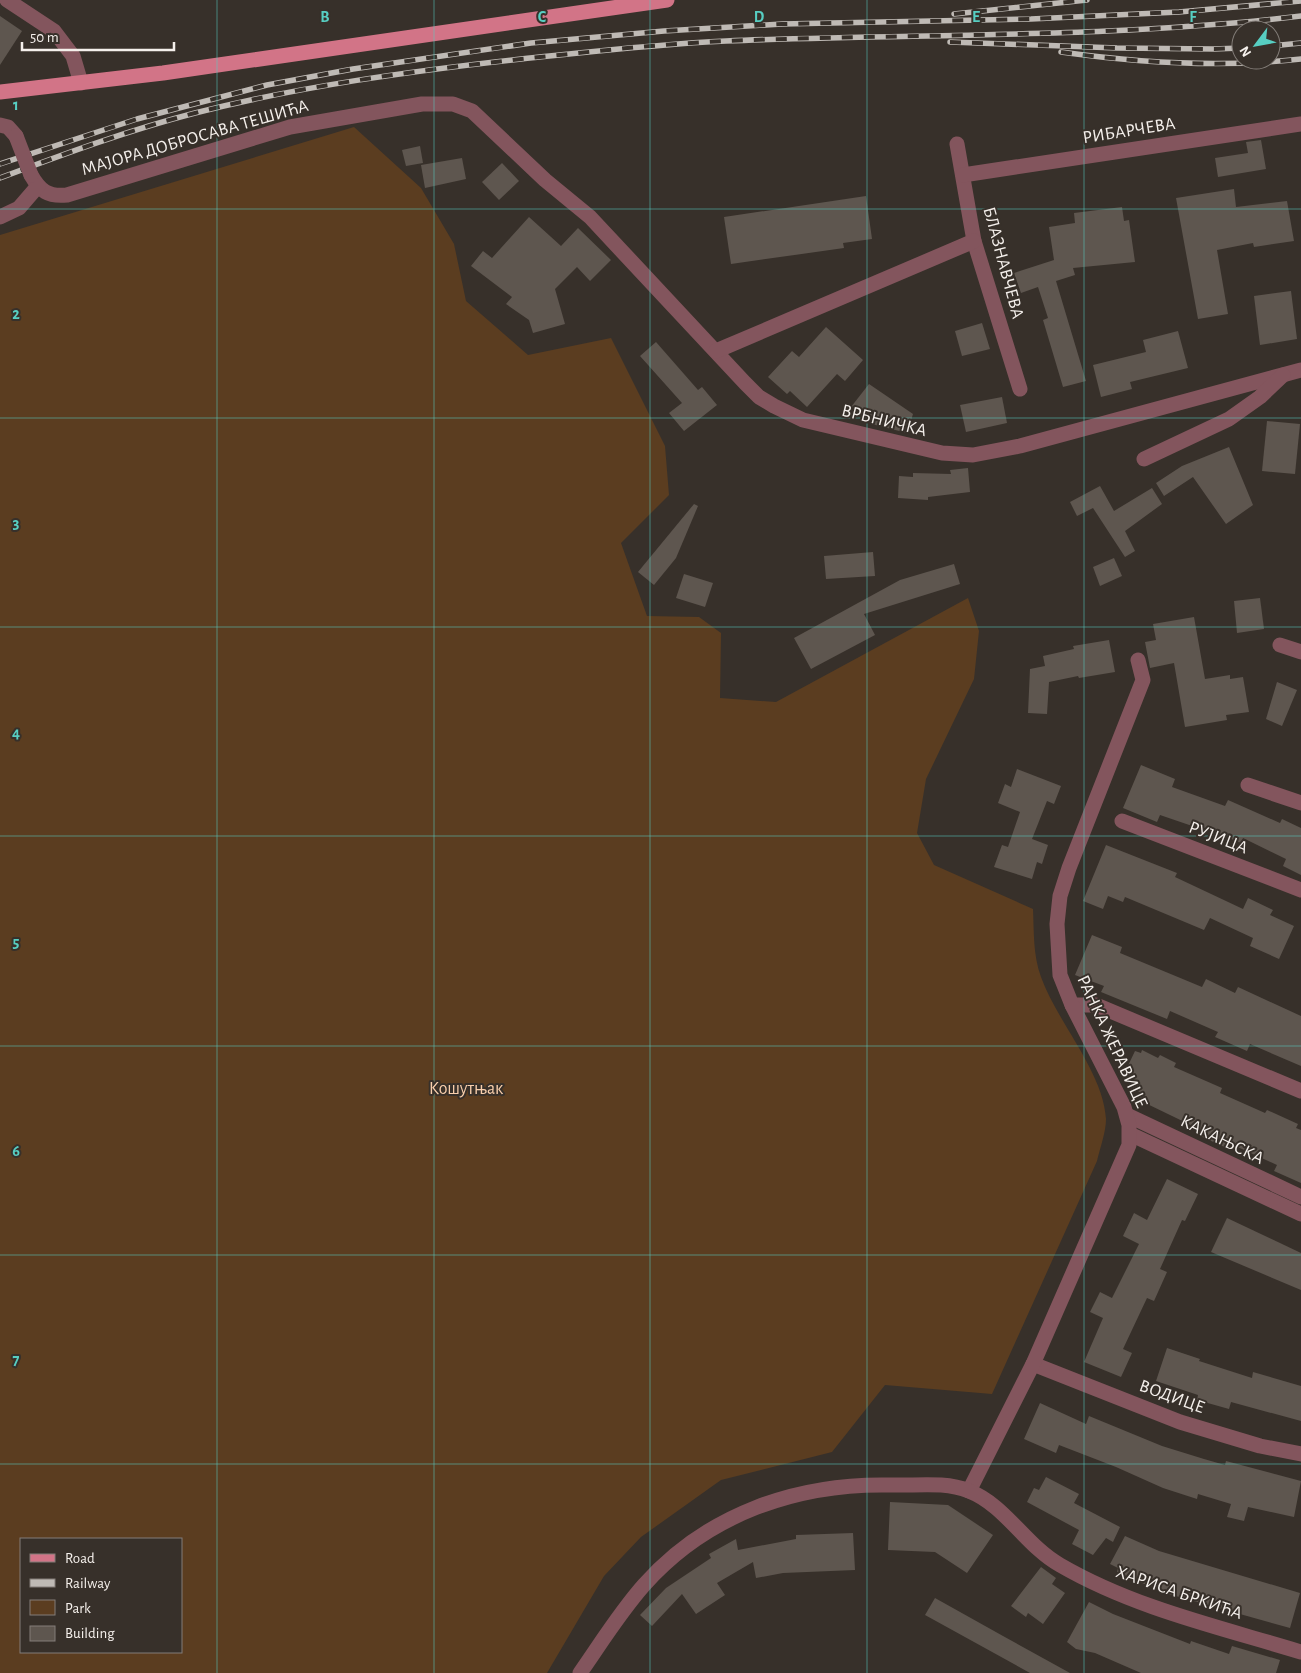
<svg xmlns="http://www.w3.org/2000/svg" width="1301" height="1673" font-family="'Alegreya Sans',sans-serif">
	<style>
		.green { fill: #5b3d20; fill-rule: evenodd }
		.building { fill: #5e564f }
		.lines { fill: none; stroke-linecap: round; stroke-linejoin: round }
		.minor { stroke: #83555d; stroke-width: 15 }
		.major { stroke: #d27487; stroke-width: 15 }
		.rail-casing { stroke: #bfbab5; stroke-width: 5.5 }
		.rail { stroke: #37302a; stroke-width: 4; stroke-dasharray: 11; stroke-linecap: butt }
		.minor-bridge { stroke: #83555d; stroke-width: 15 }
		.grid { fill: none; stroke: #57cec2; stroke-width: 1; stroke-opacity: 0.55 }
		.labels { text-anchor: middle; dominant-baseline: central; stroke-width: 4; stroke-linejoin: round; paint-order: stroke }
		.street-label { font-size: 18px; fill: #f5f0ec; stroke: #37302a }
		.park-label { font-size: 18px; fill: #f9cfac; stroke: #37302a }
		.grid-label { font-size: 16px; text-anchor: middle; font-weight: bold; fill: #57cec2; stroke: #37302a; stroke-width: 4; stroke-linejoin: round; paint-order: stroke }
	</style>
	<rect width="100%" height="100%" fill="#37302a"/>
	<path class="green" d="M354,127l67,61 33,56 12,57 62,54 83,-17 54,108 4,49 -48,48 26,73 52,1 22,16 -1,65 56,4 192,-104 11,33 -5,48 -48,100 -9,54 17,32 99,44c1,23 0,46 8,68 16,45 62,94 65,142 0,13 -6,29 -9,42l-105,233 -107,-9 -53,67 -111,28 -80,57 -37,39 -57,97h-547v-1438zM21,1539h160v113h-160z"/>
	<g class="building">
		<path d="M0,16l22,15 -22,34z"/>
		<path d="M1261,140l5,29 -48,8 -3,-19 33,-5 -2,-11z"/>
		<path d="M420,146l3,17 -17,3 -4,-16z"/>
		<path d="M462,158l4,21 -41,9 -4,-23z"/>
		<path d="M502,163l17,18 -20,19 -17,-18z"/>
		<path d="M1234,189l2,18 51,-6 7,40 -40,6 -1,-4 -36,7 11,64 -30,5 -22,-121z"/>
		<path d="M866,196l6,43 -29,4 1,5 -113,16 -7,-47z"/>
		<path d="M1122,207l2,14 5,-1 6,42 -62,6 2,7 -19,6 30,100 -23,6 -20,-67 5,-2 -10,-31 -17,6 -7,-20 40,-13 -5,-33 26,-4 -1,-10z"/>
		<path d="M529,217l32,29 17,-18 33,32 -21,21 -13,-14 -22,22 10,35 -32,9 -4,-13 -23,-16 6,-7 -41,-31 12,-15 9,7z"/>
		<path d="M1291,291l6,48 -37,6 -6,-49z"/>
		<path d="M982,323l8,26 -28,7 -7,-25z"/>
		<path d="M826,327l37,33 -18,21 -8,-7 -30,33 -17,-16 -3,3 -19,-17 24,-26 7,6z"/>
		<path d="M1178,331l10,37 -58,14 2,7 -31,8 -8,-32 53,-13 -3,-12z"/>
		<path d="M656,342l42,48 4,-3 15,18 -33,26 -15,-18 13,-10 -42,-47z"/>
		<path d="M869,384l44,30 -6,19 -35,-9 -21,-17z"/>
		<path d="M1002,397l5,26 -41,9 -6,-27z"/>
		<path d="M1267,421l33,3 -5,50 -33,-3z"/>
		<path d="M1229,447l24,58 -27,19 -33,-47 -29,19 -8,-13 26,-17z"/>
		<path d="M968,468l2,24 -42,5v3l-30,-2 1,-22 14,1v-4l38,1 -1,-4z"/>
		<path d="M1100,486l14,25 38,-23 10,16 -37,27 10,20 -10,6 -32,-49 -16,8 -7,-14z"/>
		<path d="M694,504l4,2 -22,52 -22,27 -16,-13z"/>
		<path d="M873,552l2,24 -49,3 -2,-23z"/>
		<path d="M1114,558l8,18 -22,10 -7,-19z"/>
		<path d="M954,564l6,20 -96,30 11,21 -64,34 -17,-31 106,-58z"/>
		<path d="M684,574l29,9 -8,24 -29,-9z"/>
		<path d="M1260,598l4,31 -27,4 -3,-32z"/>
		<path d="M1194,617l11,62 25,-4v4l13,-2 6,35 -23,3 1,5 -42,7 -11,-64 -24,5 -5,-26 11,-2 -3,-16z"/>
		<path d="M1109,640l6,32 -36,6 -1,-2 -29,6 -2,32 -19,-1 2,-44 15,-3 -2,-10 31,-7 -1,-3z"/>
		<path d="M1277,682l20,8 -15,36 -16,-7z"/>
		<path d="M1141,765l34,14 -3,8 53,19 3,-6 52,23 2,-4 19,9v47l-18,-9 3,-7 -43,-21 -2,5 -39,-16 -1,2 -41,-14 -3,7 -34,-14z"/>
		<path d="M1017,769l44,17 -7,18 -7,-3 -15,38 16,6 -6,19 -5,-2 -5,17 -38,-12 8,-22 6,2 12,-35 -22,-9 7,-19 6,3z"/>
		<path d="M1106,845l71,28 -2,4 68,32 5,-11 25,12 -3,5 24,11 -15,33 -29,-13 3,-8 -43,-20 -6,12 -79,-33 -2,5 -15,-6 -5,13 -20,-8z"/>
		<path d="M1092,935l30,12 -2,6 82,34 4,-8 29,14 3,-6 63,29v50l-51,-22 -3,7 -32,-14 3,-5 -48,-21 -3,8 -66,-27 3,-6 -29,-11z"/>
		<path d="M1142,1050l16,8 2,-3 16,8 -2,4 48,21 -2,5 45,20 2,-3 31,14 -2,4 5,2v53l-27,-12 3,-6 -46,-21 -2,5 -31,-14 3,-5 -62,-30 3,-7 -11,-5 4,-8 -11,-6 11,-23 6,2z"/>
		<path d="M1167,1179l31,15 -13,27 -3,-1 -22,49 7,3 -13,29 -7,-3 -24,51 9,4 -11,24 -37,-15 19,-44 -13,-6 10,-20 12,6 27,-54 -16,-8 11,-23 13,7z"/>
		<path d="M1227,1218l74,35v37l-90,-38z"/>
		<path d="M1167,1348l33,11 -1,2 53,17 1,-6 48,14v35l-70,-19 -2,7 -32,-9 1,-5 -42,-14z"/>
		<path d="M1040,1403l46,21 3,-8 73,30 42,13 21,6 1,-4 75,20 -7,36 -46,-10 -4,14 -17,-4 4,-13 -33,-10 -1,5 -34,-11 -47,-21 -57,-22 -3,8 -32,-14z"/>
		<path d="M1046,1477l33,17 -5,9 46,24 -7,15 -7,-4 -13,17 -21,-11 7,-14 -52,-28 7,-14 5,2z"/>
		<path d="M890,1502l58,3 45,30 -26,38 -32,-21 -47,-2z"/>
		<path d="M853,1533l2,37 -72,3 -27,5 -3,-16 -36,21 8,12 -29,19 -14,-20 -30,32 -12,-11 26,-27 45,-30 -2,-4 27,-15 2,11 58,-11v-4z"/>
		<path d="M1125,1536l34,15 141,42 -10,35 -125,-35 -48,-21 1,-4 -8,-4z"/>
		<path d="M1041,1567l15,11 -4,6 13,9 -22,31 -15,-11 -2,4 -15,-11z"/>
		<path d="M935,1598l68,38 67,37h-40l-105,-58z"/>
		<path d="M1089,1602l24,12 77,30 1,-3 38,13 3,-8 48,14 -4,13h-135l-46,-20 -19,-4 -9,-7z"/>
	</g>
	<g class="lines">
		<g class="minor">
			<path d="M7,0l47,31 19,25 8,27"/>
			<path d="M0,125l8,2 8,9"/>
			<path d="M957,144l17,97 46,148"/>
			<path d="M31,175c9,16 17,22 36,20l223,-68 132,-23h31l19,7 73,69 45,37 155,166 14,14 15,9 29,14 139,33 31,2 47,-9 281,-76"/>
			<path d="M963,175l338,-51"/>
			<path d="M0,217l19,-9 19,-22"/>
			<path d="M716,351l258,-110"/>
			<path d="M1144,459l85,-40 31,-22 23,-22"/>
			<path d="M1280,645l21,7"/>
			<path d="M1248,785l53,18"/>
			<path d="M1122,821l179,69"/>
			<path d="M1072,1005h24l205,86"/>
			<path d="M1127,1115l174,82"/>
			<path d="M1130,1134l171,80"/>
			<path d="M1033,1364l147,58 80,24 41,8"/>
			<path d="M969,1491l64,-127 96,-219v-20l-5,-18 -52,-102 -12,-30 -3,-51 3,-28 9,-28 74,-188 -5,-20"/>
			<path d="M580,1673c21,-30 40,-61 64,-88 63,-71 153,-102 246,-100 26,1 54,-4 79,6 36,14 57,55 91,74 74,43 159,62 241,87"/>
		</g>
		<path class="major" d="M0,92l163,-19 504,-73"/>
		<defs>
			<g id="rail">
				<path d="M954,14l133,-14"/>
				<path d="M950,42l167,6 97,1 27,-1"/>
				<path d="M1271,46l30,-3"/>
				<path d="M1061,52c79,11 160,16 240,7"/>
				<path d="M0,164l137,-45 130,-34 86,-16 178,-26 133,-12 118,-7 249,-5 148,-7 122,-11"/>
				<path d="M0,178c64,-24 129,-48 195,-65 106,-27 217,-42 326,-54 68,-7 136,-15 205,-18 191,-8 384,-2 575,-25"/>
			</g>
		</defs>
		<use href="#rail" class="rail-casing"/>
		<use href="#rail" class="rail"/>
		<path class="minor-bridge" d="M16,136l15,39"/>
	</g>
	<path class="grid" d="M217,0v1673M434,0v1673M650,0v1673M867,0v1673M1084,0v1673M0,209h1301M0,418h1301M0,627h1301M0,836h1301M0,1046h1301M0,1255h1301M0,1464h1301"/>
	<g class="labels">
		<g class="street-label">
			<text transform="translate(1129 131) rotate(-9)">РИБАРЧЕВА</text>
			<text transform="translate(195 138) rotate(-16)">МАЈОРА ДОБРОСАВА ТЕШИЋА</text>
			<text transform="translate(1003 263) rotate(75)">БЛАЗНАВЧЕВА</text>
			<text transform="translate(884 421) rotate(14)">ВРБНИЧКА</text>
			<text transform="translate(1218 838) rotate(21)">РУЈИЦА</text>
			<text transform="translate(1112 1042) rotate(65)">РАНКА ЖЕРАВИЦЕ</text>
			<text transform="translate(1222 1140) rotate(26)">КАКАЊСКА</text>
			<text transform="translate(1172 1397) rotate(20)">ВОДИЦЕ</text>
			<text transform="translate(1179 1593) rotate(19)">ХАРИСА БРКИЋА</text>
		</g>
		<g class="park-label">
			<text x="466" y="1089">Кошутњак</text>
		</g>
	</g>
	<g class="grid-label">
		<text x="325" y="22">B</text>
		<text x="542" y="22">C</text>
		<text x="759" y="22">D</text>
		<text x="976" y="22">E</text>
		<text x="1193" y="22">F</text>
		<text x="16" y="110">1</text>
		<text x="16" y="319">2</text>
		<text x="16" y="528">3</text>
		<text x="16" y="738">4</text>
		<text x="16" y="947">5</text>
		<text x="16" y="1156">6</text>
		<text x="16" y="1365">7</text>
	</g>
	<rect x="20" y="1538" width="162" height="115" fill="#37302a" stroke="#837d78"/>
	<rect x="30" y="1554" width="25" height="8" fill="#d27487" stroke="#837d78"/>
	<text x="65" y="1563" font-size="15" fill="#f5f0ec">Road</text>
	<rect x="30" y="1579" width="25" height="8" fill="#bfbab5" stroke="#837d78"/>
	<text x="65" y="1588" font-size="15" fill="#f5f0ec">Railway</text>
	<rect x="30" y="1600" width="25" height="15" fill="#5b3d20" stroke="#837d78"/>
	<text x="65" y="1613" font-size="15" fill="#f5f0ec">Park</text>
	<rect x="30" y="1626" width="25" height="15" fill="#5e564f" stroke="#837d78"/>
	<text x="65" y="1638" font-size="15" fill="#f5f0ec">Building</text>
	<g transform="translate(1256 45) rotate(238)"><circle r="24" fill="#37302a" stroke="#837d78"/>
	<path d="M0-4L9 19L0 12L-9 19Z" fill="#57cec2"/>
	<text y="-8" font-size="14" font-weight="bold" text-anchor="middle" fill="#f5f0ec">N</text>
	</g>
	<path d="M22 42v8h152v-8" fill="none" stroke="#f5f0ec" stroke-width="2.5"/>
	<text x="30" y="42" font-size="15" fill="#f5f0ec" stroke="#37302a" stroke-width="4" paint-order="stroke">50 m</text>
</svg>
